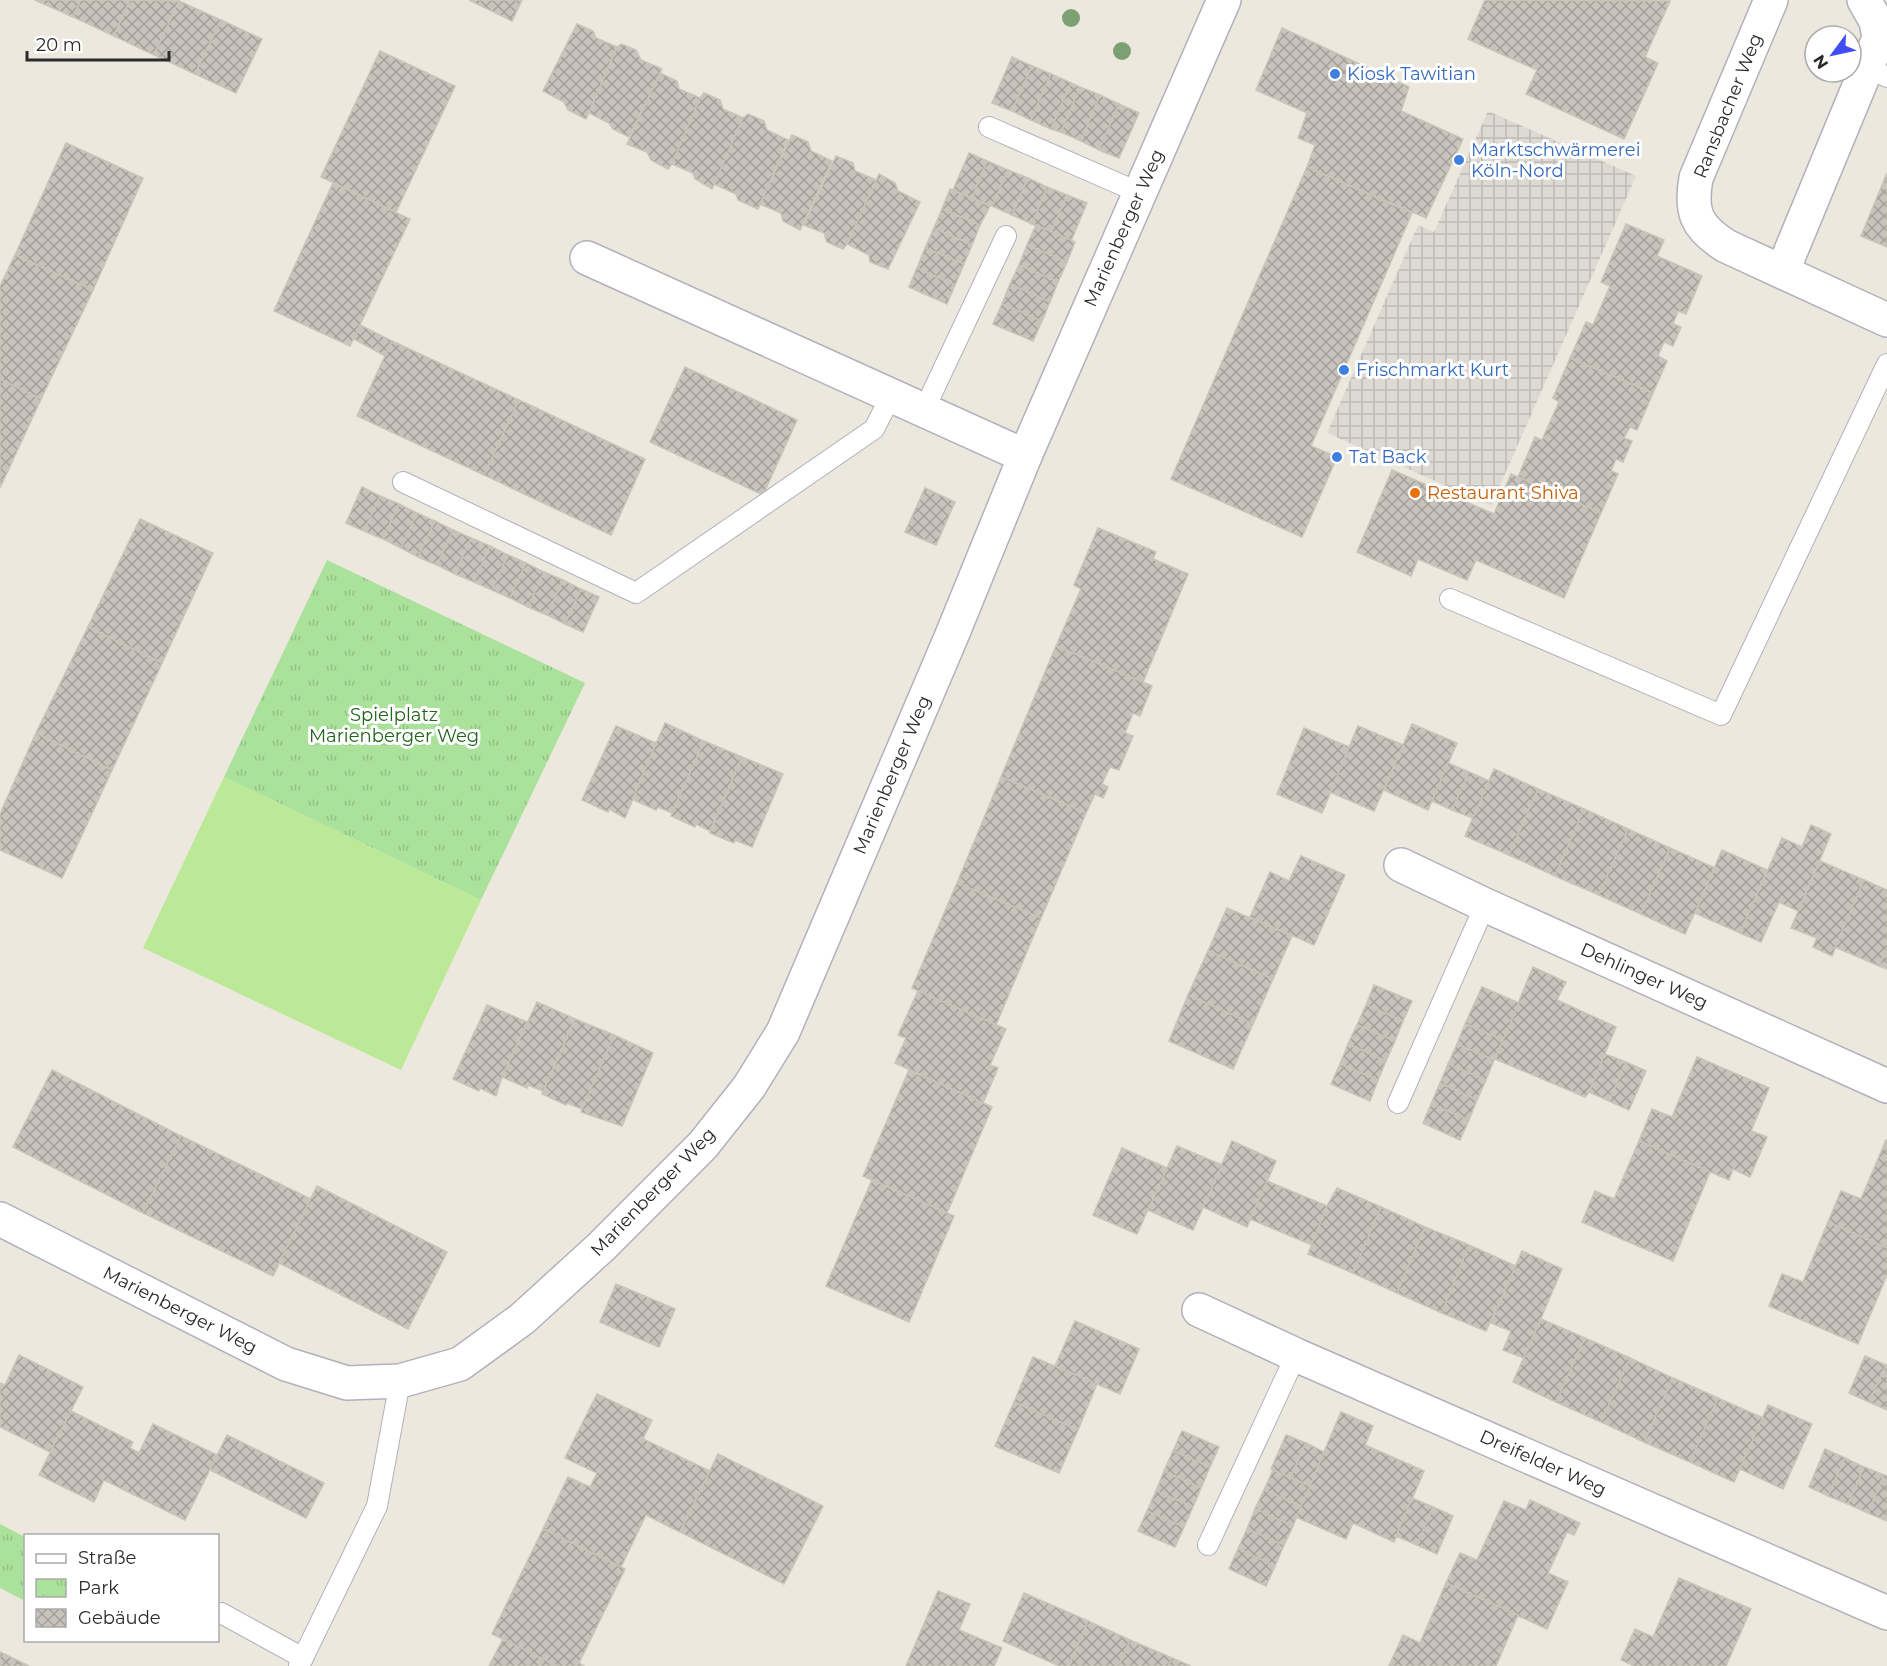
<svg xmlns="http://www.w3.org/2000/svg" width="1887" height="1666" font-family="Montserrat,sans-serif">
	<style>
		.park { fill: url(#park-tufts) }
		.pitch { fill: #bce997 }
		.plaza { fill: url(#plaza-grid) }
		.building { fill: url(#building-cross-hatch); stroke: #c8c4b7; stroke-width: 1.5 }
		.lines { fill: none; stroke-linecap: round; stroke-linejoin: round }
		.service-casing { stroke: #b1b1be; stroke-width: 22 }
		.minor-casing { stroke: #b1b1be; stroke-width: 36 }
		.service { stroke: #fff; stroke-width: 20 }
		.minor { stroke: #fff; stroke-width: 33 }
		.tree { fill: #7da073 }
		.shop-dot { fill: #3f7fe0; stroke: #fff; stroke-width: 2 }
		.food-dot { fill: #e8710a; stroke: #fff; stroke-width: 2 }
		.labels { text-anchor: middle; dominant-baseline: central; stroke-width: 6; stroke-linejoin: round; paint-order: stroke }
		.shop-label { font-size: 18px; fill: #366cbe; stroke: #fff; text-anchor: start }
		.street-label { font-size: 18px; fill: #2b2b2b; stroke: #fff }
		.food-label { font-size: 18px; fill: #c56008; stroke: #fff; text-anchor: start }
		.park-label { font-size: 18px; fill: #22661c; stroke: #fff }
	</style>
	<defs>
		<pattern id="park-tufts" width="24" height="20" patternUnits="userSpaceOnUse" patternTransform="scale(1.5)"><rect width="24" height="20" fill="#aae19b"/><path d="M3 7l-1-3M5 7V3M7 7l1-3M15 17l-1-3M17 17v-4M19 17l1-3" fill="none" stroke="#92c186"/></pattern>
		<pattern id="plaza-grid" width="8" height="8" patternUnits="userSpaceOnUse" patternTransform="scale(1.5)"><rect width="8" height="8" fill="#dddad4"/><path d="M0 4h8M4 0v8" fill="none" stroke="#bebbb6"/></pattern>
		<pattern id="building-cross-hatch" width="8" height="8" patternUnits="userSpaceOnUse" patternTransform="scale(1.5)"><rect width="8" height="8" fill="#c8c4bd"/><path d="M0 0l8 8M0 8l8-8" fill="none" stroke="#a39f9a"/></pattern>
	</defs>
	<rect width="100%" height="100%" fill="#ece8dd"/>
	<g class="park">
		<path d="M327,560l258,123 -104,217 -257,-123z"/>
		<path d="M0,1524l25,13v64l-25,-13z"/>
	</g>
	<path class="pitch" d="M224,777l257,123 -80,170 -258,-122z"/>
	<path class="plaza" d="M1488,111l148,65 -145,330 -164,-73 91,-208 16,7z"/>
	<g class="building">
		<path d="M35,0h46l-8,17z"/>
		<path d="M81,0h49l-16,36 -41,-19z"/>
		<path d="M130,0l49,1 -25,54 -40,-19z"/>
		<path d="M469,0h53l-10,21z"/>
		<path d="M1485,0l185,1 -25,56 13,6 -34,76 -98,-45 11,-24 -69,-31z"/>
		<path d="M179,1l42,19 -26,54 -41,-19z"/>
		<path d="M221,20l41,19 -26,54 -41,-19z"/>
		<path d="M577,24l16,7 3,7 21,9 -31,72 -18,-9 -4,-8 -21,-11z"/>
		<path d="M1282,28l127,59 -8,24 62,28 -37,79 -119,-51 8,-22 -17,-7 9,-25 -51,-23z"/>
		<path d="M621,44l15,6 5,10 21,9 -33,68 -16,-8 -4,-6 -20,-10 28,-66z"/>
		<path d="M380,51l75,35 -59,126 -75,-35z"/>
		<path d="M1012,57l20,9 -20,45 -20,-8z"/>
		<path d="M1032,66l19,8 -20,46 -19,-9z"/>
		<path d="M660,73l17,8 2,8 21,9 -28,66 -4,5 -17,-9 -4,-8 -20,-8z"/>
		<path d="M1051,74l20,9 -20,46 -20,-9z"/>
		<path d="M1071,83l9,4 -19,45 -10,-3z"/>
		<path d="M1080,87l20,8 -19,46 -20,-9z"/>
		<path d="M704,93l16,7 3,9 20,9 -31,71 -17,-10 -2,-6 -21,-9 28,-66z"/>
		<path d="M1100,95l19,9 -20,46 -18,-9z"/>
		<path d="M1119,104l20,9 -20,45 -20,-8z"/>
		<path d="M748,114l16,7 3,9 21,10 -30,69 -20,-9 -2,-6 -22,-10 29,-66z"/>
		<path d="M792,135l16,7 3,9 21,10 -32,69 -17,-9 -2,-8 -21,-9z"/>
		<path d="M66,143l77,35 -50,112 -78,-35z"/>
		<path d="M969,153l18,8 -15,37 -19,-8z"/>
		<path d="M836,156l17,7 2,8 21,9 -29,64 -4,5 -16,-7 -3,-9 -20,-8z"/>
		<path d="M987,161l21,9 -16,36 -20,-8z"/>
		<path d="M1307,167l105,46 -101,233 26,11 -35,80 -131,-58z"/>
		<path d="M1008,170l20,8 -16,37 -20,-9z"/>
		<path d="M1887,173v74l-26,-11z"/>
		<path d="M879,174l16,9 3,8 22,11 -32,67 -18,-7 -1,-7 -22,-11z"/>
		<path d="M1028,178l19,9 -15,37 -20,-9z"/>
		<path d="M333,183l77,36 -60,127 -76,-35z"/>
		<path d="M1047,187l20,8 -16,37 -19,-8z"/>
		<path d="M950,189l40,17 -10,19 -38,-16z"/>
		<path d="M1067,195l20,8 -16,38 -20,-9z"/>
		<path d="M942,209l38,16 -8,20 -38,-17z"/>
		<path d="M1626,224l38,16 -7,16 45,20 -16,38 -8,-3 -5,13 8,3 -8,19 -9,-4 -6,14 9,5 -14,32 -83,-35 16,-36 7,3 17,-39 -9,-4z"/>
		<path d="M1036,225l39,17 -8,20 -40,-17z"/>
		<path d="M934,228l38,17 -8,19 -39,-16z"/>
		<path d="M1027,245l40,17 -9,20 -39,-17z"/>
		<path d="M925,248l39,16 -9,21 -38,-17z"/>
		<path d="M15,255l78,35 -52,109 -41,-20v-93z"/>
		<path d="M1019,265l39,17 -8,20 -40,-18z"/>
		<path d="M917,268l38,17 -8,19 -38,-17z"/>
		<path d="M1010,284l40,18 -8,19 -40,-17z"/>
		<path d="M1002,304l40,17 -9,20 -40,-17z"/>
		<path d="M360,325l32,16 -7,15 -31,-17z"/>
		<path d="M392,341l127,59 -35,75 -127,-59z"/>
		<path d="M1570,358l83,35 -16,37 -7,-3 -6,11 8,3 -9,21 -7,-3 -5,12 7,3 -17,39 -83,-36 17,-40 7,3 17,-38 -6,-4z"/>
		<path d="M685,367l112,53 -34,75 -113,-53z"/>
		<path d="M0,379l41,20 -41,89z"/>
		<path d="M519,400l126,59 -34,76 -127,-60z"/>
		<path d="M1392,470l102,44 17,-40 90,39 -37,85 -88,-38 -9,20 -49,-21 -7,17 -54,-24z"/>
		<path d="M362,487l18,9 -16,35 -18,-8z"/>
		<path d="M925,488l30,14 -19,43 -31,-13z"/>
		<path d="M380,496l19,8 -16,35 -19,-8z"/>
		<path d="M399,504l18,9 -16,35 -18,-9z"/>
		<path d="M417,513l18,8 -17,36 -17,-9z"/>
		<path d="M140,519l73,34 -51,110 -74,-36z"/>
		<path d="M435,521l18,9 -16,35 -19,-8z"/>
		<path d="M1098,528l58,24 -3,7 35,15 -45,108 -87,-36 25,-57 -7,-4z"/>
		<path d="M453,530l18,8 -16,36 -18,-9z"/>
		<path d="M471,538l19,8 -16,36 -19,-8z"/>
		<path d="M490,546l18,9 -16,35 -18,-8z"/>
		<path d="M508,555l18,8 -16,35 -18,-8z"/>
		<path d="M526,563l18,9 -16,35 -18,-9z"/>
		<path d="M544,572l19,8 -16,35 -19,-8z"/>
		<path d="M563,580l18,9 -16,35 -18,-9z"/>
		<path d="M581,589l18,8 -16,35 -18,-8z"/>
		<path d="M88,627l74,36 -50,107 -76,-37z"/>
		<path d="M1056,646l96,40 -12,30 -7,-3 -8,20 8,3 -14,34 -9,-3 -8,17 6,3 -5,11 -8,-4 -9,19 -85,-36z"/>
		<path d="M665,723l39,18 -32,72 -14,-6 -2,3 -24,-11z"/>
		<path d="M1412,724l45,19 -29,67 -44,-20z"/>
		<path d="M616,726l40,17 -31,75 -16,-9 -1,3 -26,-12z"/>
		<path d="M1358,726l45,19 -29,66 -44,-19z"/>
		<path d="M1304,728l45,19 -27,66 -45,-19z"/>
		<path d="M36,733l76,37 -50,108 -62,-28v-36z"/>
		<path d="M704,741l38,16 -32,74 -14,-7 -1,3 -24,-11z"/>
		<path d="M742,757l41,17 -31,73 -17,-7 -1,3 -24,-10z"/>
		<path d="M1448,763l21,9 -17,38 -20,-9z"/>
		<path d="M1494,769l44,20 -29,66 -44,-19z"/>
		<path d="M1469,772l20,9 -16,37 -21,-8z"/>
		<path d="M1001,777l85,36 -45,105 -84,-35z"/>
		<path d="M1538,789l46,20 -29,67 -46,-21z"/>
		<path d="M1584,809l44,20 -29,66 -44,-19z"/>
		<path d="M1811,825l20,9 -33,77 -19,-9 -18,40 -21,-9 42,-95 20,9z"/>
		<path d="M1628,829l42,19 -29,66 -42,-19z"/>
		<path d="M1670,848l45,20 -30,66 -44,-20z"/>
		<path d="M1722,850l45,20 -27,63 -45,-20z"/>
		<path d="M1301,856l44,19 -31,70 -64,-28 20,-45 19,9z"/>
		<path d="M1820,861l44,19 -32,76 -19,-9 4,-9 -26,-10z"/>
		<path d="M1864,880l23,10v58l-8,18 -44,-19z"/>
		<path d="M957,883l84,35 -45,107 -84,-37z"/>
		<path d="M1227,908l65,28 -19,43 -65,-28z"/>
		<path d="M1887,948v21l-8,-3z"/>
		<path d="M1208,951l65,28 -20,45 -65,-29z"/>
		<path d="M1533,967l33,15 -9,18 59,27 -27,65 -4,5 -90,-38z"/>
		<path d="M1374,985l38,16 -9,20 -37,-16z"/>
		<path d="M1482,987l37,16 -16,37 -38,-16z"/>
		<path d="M918,991l88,38 -16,36 8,3 -15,35 -88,-40 11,-25 -8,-3z"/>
		<path d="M1188,995l65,29 -20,45 -64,-28z"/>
		<path d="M537,1002l38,17 -32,72 -15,-6 -1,3 -25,-11z"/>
		<path d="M487,1005l40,17 -25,55 -6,19 -16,-8 -1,3 -26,-12z"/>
		<path d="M1366,1005l37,16 -8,20 -38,-16z"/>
		<path d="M575,1019l39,16 -32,74 -15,-6 -1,2 -24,-11z"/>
		<path d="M1465,1024l38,16 -9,20 -37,-16z"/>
		<path d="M1357,1025l38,16 -9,20 -38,-17z"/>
		<path d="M614,1035l39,18 -31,73 -41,-14z"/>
		<path d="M1348,1044l38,17 -8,19 -38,-16z"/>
		<path d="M1457,1044l37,16 -8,20 -38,-16z"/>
		<path d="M1605,1054l21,8 -17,39 -20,-9z"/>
		<path d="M1697,1057l72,31 -18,43 16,6 -17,40 -17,-8 -4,11 -90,-39 13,-32 20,8z"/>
		<path d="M1626,1062l20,9 -17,39 -20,-9z"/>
		<path d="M1340,1064l38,16 -8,21 -39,-17z"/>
		<path d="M1448,1064l38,16 -9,20 -37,-17z"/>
		<path d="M52,1070l129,66 -38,77 -130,-66z"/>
		<path d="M909,1070l83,37 -45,106 -84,-37z"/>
		<path d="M1440,1083l37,17 -8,20 -38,-16z"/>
		<path d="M1431,1104l38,16 -9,20 -37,-17z"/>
		<path d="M181,1136l130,63 -38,77 -130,-63z"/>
		<path d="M1886,1140h1v108l-59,-26 13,-31 20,8z"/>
		<path d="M1232,1141l44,20 -29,66 -44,-20z"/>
		<path d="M1639,1141l71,31 -37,89 -91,-39 13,-31 19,8z"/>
		<path d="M1177,1146l45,19 -29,65 -45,-20z"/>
		<path d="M1122,1148l45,20 -30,66 -44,-19z"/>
		<path d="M872,1180l82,36 -45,106 -83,-36z"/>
		<path d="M1267,1181l60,25 -15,39 -62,-26z"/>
		<path d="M317,1186l130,66 -39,77 -129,-66z"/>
		<path d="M1337,1188l44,19 -28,66 -45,-19 19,-48z"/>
		<path d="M1381,1207l44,20 -28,66 -44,-20z"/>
		<path d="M1828,1222l59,26v27l-29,69 -89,-38 13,-32 21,8z"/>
		<path d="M1425,1227l44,18 -27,68 -45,-20z"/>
		<path d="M1469,1245l47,21 -30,65 -44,-18z"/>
		<path d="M1522,1251l40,18 -38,89 -21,-8 8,-19 -20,-8z"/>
		<path d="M616,1284l59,25 -16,38 -59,-25z"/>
		<path d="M1541,1319l44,19 -29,64 -43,-20z"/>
		<path d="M1075,1321l64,28 -19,45 -65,-28z"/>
		<path d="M1585,1338l45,20 -29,64 -45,-20z"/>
		<path d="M19,1355l64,32 -33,65 -50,-25v-44l5,2z"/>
		<path d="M1865,1356l21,9 -17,37 -20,-9z"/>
		<path d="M1033,1357l64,27 -19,46 -64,-28z"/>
		<path d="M1630,1358l43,20 -29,64 -43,-20z"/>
		<path d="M1886,1365h1v45l-18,-8z"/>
		<path d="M1673,1378l45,20 -28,64 -46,-20z"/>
		<path d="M597,1394l55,26 -9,19 67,32 -30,61 -34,-17 -25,52 -78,-38 25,-52 22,10 7,-14 -32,-15z"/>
		<path d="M1718,1398l45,20 -29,64 -44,-20z"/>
		<path d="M1014,1402l64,28 -19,43 -64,-27z"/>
		<path d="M1768,1405l44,19 -29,65 -43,-20z"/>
		<path d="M71,1411l62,31 -3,6 9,5 14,-29 64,31 -32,65 -81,-40 -10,22 -55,-27z"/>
		<path d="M1341,1412l32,14 -8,19 59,26 -30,71 -41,-19 -7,16 -50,-22z"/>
		<path d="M1182,1431l37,16 -9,20 -37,-16z"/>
		<path d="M227,1435l97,48 -18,35 -96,-48z"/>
		<path d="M1286,1435l20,8 -16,35 -19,-9z"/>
		<path d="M1306,1443l18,9 -14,34 -20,-8z"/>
		<path d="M1825,1449l20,9 -17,38 -19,-9z"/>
		<path d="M1173,1451l37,16 -9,21 -37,-17z"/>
		<path d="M718,1454l105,52 -39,78 -104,-52z"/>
		<path d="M1845,1458l19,9 -16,37 -20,-8z"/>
		<path d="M1864,1467l20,8 -16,38 -20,-9z"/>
		<path d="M1273,1470l37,16 -9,20 -37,-16z"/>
		<path d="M1164,1471l37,17 -8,19 -37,-16z"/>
		<path d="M1884,1475l3,1v45l-19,-8z"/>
		<path d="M1264,1490l37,16 -8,20 -38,-17z"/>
		<path d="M1156,1491l37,16 -9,20 -37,-16z"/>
		<path d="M1412,1498l21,9 -16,38 -21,-9z"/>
		<path d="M1530,1500l50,23 -6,12 -7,-3 -19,41 20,9 -21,47 -101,-46 14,-30 17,7 27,-59 22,9z"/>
		<path d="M1433,1507l20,9 -16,38 -20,-9z"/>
		<path d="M1255,1509l38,17 -9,19 -37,-16z"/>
		<path d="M1147,1511l37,16 -9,20 -37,-16z"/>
		<path d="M543,1529l82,40 -46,94 5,3h-27l-65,-32z"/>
		<path d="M1247,1529l37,16 -9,21 -37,-17z"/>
		<path d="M1238,1549l37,17 -9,20 -37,-17z"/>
		<path d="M1679,1578l72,31 -25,57h-92l-13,-6 14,-31 18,8z"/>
		<path d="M1446,1583l72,32 -22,51h-107l14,-31 17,8z"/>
		<path d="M938,1591l32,13 -11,26 43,18 -8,18h-88z"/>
		<path d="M1024,1593l64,28 -19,45h-10l-56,-25z"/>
		<path d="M1088,1621l42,19 -11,26h-50z"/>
		<path d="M503,1639l54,27h-68z"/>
		<path d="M1130,1640l42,18 -4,8h-49z"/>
		<path d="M0,1652l29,14h-29z"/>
		<path d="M1172,1658l19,8h-23z"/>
	</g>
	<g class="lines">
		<defs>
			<g id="service">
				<path d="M1867,68l20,9"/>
				<path d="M989,127l151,66"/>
				<path d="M924,410l82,-174"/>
				<path d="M403,482l233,111 238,-164 17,-33"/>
				<path d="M1450,599l271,116 166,-351"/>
				<path d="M1398,1103l87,-198"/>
				<path d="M1208,1545l88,-190"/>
				<path d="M221,1613l82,45"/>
				<path d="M299,1666l78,-160 23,-125"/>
			</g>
			<g id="minor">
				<path d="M1771,0l-75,178c-6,34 0,49 30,68l161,74"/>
				<path d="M587,258l438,198"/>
				<path d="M1783,270l96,-232 -3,-17 -12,-21"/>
				<path d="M1401,865l84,40 402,181"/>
				<path d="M0,1219l286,145 61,19 53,-2 60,-17 62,-45 79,-72 102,-102 46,-58 34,-55 169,-397 73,-179 199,-456"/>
				<path d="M1199,1310l97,45 591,258"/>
			</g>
		</defs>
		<use href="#service" class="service-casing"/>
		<use href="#minor" class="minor-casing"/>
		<use href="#service" class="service"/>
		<use href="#minor" class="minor"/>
	</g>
	<g class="tree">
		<circle cx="1071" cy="18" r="9"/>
		<circle cx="1122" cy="51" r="9"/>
	</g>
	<g class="shop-dot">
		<circle cx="1335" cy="74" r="6"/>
		<circle cx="1459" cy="160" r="6"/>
		<circle cx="1344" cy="370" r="6"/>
		<circle cx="1337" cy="457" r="6"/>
	</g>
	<circle class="food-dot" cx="1415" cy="493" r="6"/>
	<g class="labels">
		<g class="shop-label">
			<text x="1347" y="74">Kiosk Tawitian</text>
			<text x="1471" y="150">Marktschwärmerei<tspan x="1471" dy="21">Köln-Nord</tspan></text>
			<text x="1356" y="370">Frischmarkt Kurt</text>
			<text x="1349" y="457">Tat Back</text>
		</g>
		<g class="street-label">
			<text transform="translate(1728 106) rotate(-68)">Ransbacher Weg</text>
			<text transform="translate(1124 228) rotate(-66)">Marienberger Weg</text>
			<text transform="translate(892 775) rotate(-67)">Marienberger Weg</text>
			<text transform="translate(1644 976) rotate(24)">Dehlinger Weg</text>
			<text transform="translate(653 1192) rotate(-46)">Marienberger Weg</text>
			<text transform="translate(180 1310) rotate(27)">Marienberger Weg</text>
			<text transform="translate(1543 1463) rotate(24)">Dreifelder Weg</text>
		</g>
		<g class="food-label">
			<text x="1427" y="493">Restaurant Shiva</text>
		</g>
		<g class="park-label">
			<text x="394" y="715">Spielplatz<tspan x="394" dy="21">Marienberger Weg</tspan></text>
		</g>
	</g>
	<rect x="24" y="1534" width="195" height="108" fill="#ffffff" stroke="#aaaaaa" stroke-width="1.5"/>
	<rect x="36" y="1554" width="30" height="9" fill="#ffffff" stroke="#aaaaaa" stroke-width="1.5"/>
	<text x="78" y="1564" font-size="18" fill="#2b2b2b">Straße</text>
	<rect x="36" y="1579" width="30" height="18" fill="url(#park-tufts)" stroke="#aaaaaa" stroke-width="1.5"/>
	<text x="78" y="1594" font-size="18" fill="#2b2b2b">Park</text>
	<rect x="36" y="1609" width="30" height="18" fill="url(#building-cross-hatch)" stroke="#aaaaaa" stroke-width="1.5"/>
	<text x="78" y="1624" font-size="18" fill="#2b2b2b">Gebäude</text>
	<g transform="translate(1833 54) rotate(237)"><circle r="28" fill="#ffffff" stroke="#aaaaaa" stroke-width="1.5"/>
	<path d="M0-4.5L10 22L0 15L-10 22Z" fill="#414cf5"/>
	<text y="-9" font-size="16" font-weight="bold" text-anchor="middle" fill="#2b2b2b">N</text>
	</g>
	<path d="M27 51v9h142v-9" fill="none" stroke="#2b2b2b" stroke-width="3"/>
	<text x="36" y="51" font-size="18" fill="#2b2b2b" stroke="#ffffff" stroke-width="4.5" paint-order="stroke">20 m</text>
</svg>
